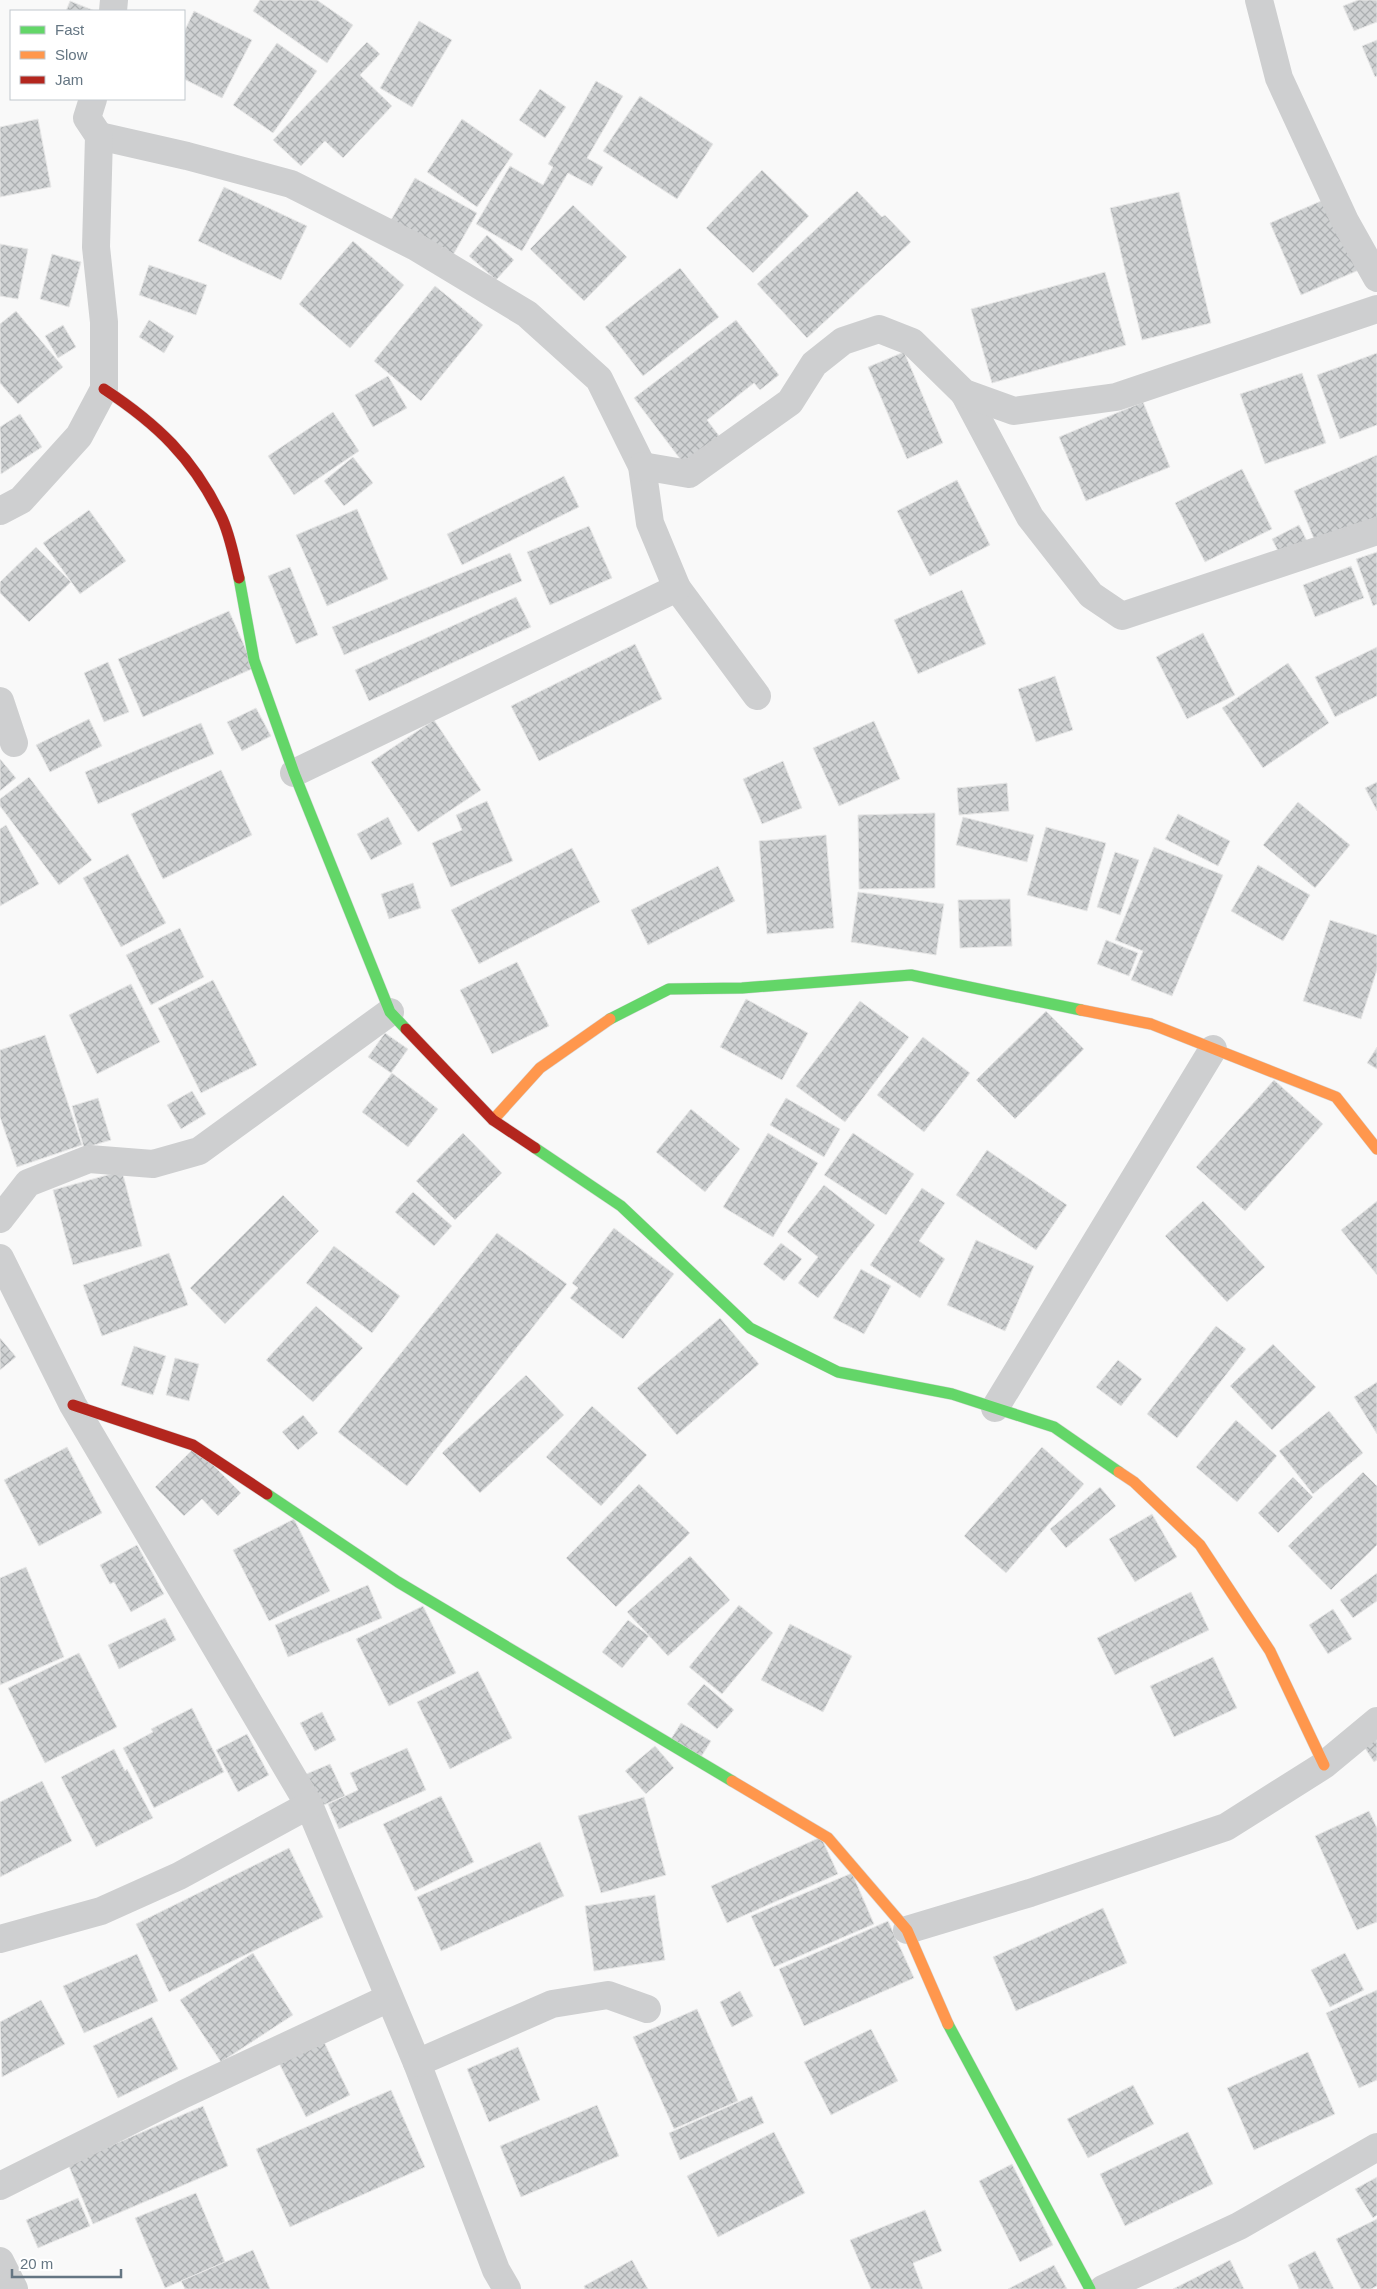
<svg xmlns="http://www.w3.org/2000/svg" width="1377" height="2289" font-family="Arial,sans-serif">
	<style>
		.building { fill: url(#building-cross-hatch); stroke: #e8e8e8 }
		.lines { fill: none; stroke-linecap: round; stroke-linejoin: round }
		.fast-casing { stroke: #d5d6d7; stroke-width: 12 }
		.slow-casing { stroke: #d5d6d7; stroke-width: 12 }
		.jam-casing { stroke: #d5d6d7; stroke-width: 12 }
		.street { stroke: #cecfd0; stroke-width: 28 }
		.fast { stroke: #63d668; stroke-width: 11 }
		.slow { stroke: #ff974d; stroke-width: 11 }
		.jam { stroke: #b3261e; stroke-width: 11 }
	</style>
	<defs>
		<pattern id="building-cross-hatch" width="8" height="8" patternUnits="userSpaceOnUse" patternTransform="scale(1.25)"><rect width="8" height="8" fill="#d0d2d3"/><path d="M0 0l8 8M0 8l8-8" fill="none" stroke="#acafb1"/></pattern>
	</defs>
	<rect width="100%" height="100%" fill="#f9f9f9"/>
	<g class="building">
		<path d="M260,0h57l36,25 -26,38 -74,-52z"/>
		<path d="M1358,0h19v22l-23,9 -11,-25z"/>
		<path d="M70,1l25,10h-29z"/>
		<path d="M194,11l58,29 -30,58 -38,-19v-47z"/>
		<path d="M419,21l33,19 -40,67 -32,-19z"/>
		<path d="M1377,40v36l-2,1 -13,-31z"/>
		<path d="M367,42l13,12 -20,21 32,31 -49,52 -18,-17 -24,25 -28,-26z"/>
		<path d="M277,43l40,28 -44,62 -40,-28z"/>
		<path d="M596,81l27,15 -36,62 16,9 -11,19 -24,-13 -46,78 -46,-27 34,-58 33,19 10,-18 -5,-3z"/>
		<path d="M540,89l26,18 -21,31 -26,-18z"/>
		<path d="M640,96l73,48 -36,55 -74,-48z"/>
		<path d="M38,119l13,68 -51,10v-70z"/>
		<path d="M462,119l51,35 -36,53 -50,-35z"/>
		<path d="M762,170l47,46 -56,57 -47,-45z"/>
		<path d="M415,178l62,35 -24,42 -62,-35z"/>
		<path d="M224,187l83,39 -26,54 -83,-39z"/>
		<path d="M857,191l25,26 3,-2 26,27 -104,96 -50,-54z"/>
		<path d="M1179,192l32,131 -69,17 -32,-132z"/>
		<path d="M1328,198l31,72 -58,25 -31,-72z"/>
		<path d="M573,205l54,52 -43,44 -54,-52z"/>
		<path d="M487,235l27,25 -18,20 -27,-24z"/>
		<path d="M353,241l51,44 -54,63 -51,-44z"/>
		<path d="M0,244l28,5 -10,50 -18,-3z"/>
		<path d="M52,254l29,8 -12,45 -29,-8z"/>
		<path d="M149,265l58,20 -11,30 -57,-20z"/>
		<path d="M680,268l39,49 -76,59 -38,-49z"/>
		<path d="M1105,272l21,73 -134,38 -21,-74z"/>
		<path d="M435,286l48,39 -62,76 -47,-40z"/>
		<path d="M16,311l47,56 -45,37 -18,-21v-59z"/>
		<path d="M149,320l25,16 -10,17 -25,-16z"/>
		<path d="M736,320l43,55 -19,15 -6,-7 -47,37 16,21 -36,27 -53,-70z"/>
		<path d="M63,325l13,22 -18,11 -13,-22z"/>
		<path d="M904,352l39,91 -36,16 -39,-92z"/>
		<path d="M1377,353v72l-37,14 -23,-64z"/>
		<path d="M1302,373l24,70 -61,21 -25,-70z"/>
		<path d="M388,376l19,32 -34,19 -18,-32z"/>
		<path d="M1143,402l27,65 -84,34 -27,-64z"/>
		<path d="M333,412l26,39 -65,44 -26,-39z"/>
		<path d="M20,414l22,33 -41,27 -1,-47z"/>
		<path d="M1377,455v72l-60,19 -23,-55z"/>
		<path d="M353,457l20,26 -29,23 -20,-25z"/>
		<path d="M1242,469l30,60 -67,33 -30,-59z"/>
		<path d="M564,476l15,31 -117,58 -15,-31z"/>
		<path d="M957,480l33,65 -60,31 -33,-65z"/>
		<path d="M357,509l31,70 -61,27 -31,-71z"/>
		<path d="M89,510l37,51 -46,33 -37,-51z"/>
		<path d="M1299,525l8,16 -27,14 -8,-16z"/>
		<path d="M589,526l23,52 -62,27 -23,-53z"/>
		<path d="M36,547l35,35 -42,40 -29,-29v-11z"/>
		<path d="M1377,552v52l-4,2 -17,-47z"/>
		<path d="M510,553l12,28 -178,74 -12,-28z"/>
		<path d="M1351,566l13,32 -49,19 -12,-32z"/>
		<path d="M290,567l28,68 -22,9 -28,-68z"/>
		<path d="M962,590l24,54 -68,30 -24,-54z"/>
		<path d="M516,597l15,30 -162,74 -14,-31z"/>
		<path d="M229,611l25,57 -111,49 -25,-58z"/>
		<path d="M1203,633l32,62 -48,24 -31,-62z"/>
		<path d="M635,644l27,55 -123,62 -28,-55z"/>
		<path d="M1377,647v49l-42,21 -20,-40z"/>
		<path d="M108,662l21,50 -25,10 -20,-49z"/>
		<path d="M1288,663l41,60 -66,45 -41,-60z"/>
		<path d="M1055,676l18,54 -37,12 -18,-53z"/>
		<path d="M256,708l15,28 -29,15 -15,-29z"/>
		<path d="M89,719l13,27 -52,26 -14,-27z"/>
		<path d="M434,720l47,70 -63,42 -47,-70z"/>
		<path d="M874,721l26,58 -61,27 -26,-58z"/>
		<path d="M201,723l13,31 -116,50 -13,-32z"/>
		<path d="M0,759l16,19 -16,13z"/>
		<path d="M783,761l19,47 -40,16 -19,-45z"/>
		<path d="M221,770l31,65 -89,44 -32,-65z"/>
		<path d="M29,777l63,83 -33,25 -59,-79v-7z"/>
		<path d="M1377,782v29l-12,-23z"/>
		<path d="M1007,783l2,28 -50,4 -2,-27z"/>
		<path d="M487,801l26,60 -62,26 -19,-44 30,-13 -6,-15z"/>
		<path d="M1298,802l52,43 -35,43 -52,-43z"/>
		<path d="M935,813v75l-76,1 -1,-74z"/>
		<path d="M1178,814l52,27 -12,25 -53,-27z"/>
		<path d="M388,817l14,27 -31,16 -14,-26z"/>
		<path d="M963,817l71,18 -7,27 -71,-17z"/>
		<path d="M6,825l33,59 -39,22v-77z"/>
		<path d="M1046,827l60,16 -19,68 -60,-16z"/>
		<path d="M826,835l8,93 -67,6 -8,-93z"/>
		<path d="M1154,847l69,28 -51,121 -41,-16 12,-29 -28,-11z"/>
		<path d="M572,848l28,54 -121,62 -28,-54z"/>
		<path d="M1115,852l24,8 -19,55 -23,-8z"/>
		<path d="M128,854l38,69 -45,24 -38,-69z"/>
		<path d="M1258,865l52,30 -27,46 -52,-30z"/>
		<path d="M718,866l17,35 -87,44 -17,-35z"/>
		<path d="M413,883l8,25 -32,11 -8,-25z"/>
		<path d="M858,892l86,12 -8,51 -85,-13z"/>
		<path d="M1010,899l2,47 -52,2 -2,-48z"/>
		<path d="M1330,920l47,15v35l-16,49 -58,-18z"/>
		<path d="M180,928l24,49 -53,28 -25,-50z"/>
		<path d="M1106,940l32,13 -9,23 -32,-12z"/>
		<path d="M517,962l32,64 -57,28 -32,-64z"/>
		<path d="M213,980l44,85 -56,28 -43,-85z"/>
		<path d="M131,984l29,58 -63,32 -28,-59z"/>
		<path d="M746,999l62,34 -26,47 -62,-33z"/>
		<path d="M860,1001l49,36 -64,85 -49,-36z"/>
		<path d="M1046,1011l38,38 -69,70 -39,-39z"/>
		<path d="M385,1033l23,16 -17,24 -23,-16z"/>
		<path d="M45,1035l37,110 -65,22 -17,-50v-67z"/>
		<path d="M923,1037l47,36 -46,59 -47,-37z"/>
		<path d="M1377,1047v22l-10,-6z"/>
		<path d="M392,1073l46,36 -30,38 -46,-35z"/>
		<path d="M1274,1080l49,44 -78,87 -49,-44z"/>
		<path d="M192,1091l14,23 -25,15 -14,-24z"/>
		<path d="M98,1098l13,42 -27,8 -12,-42z"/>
		<path d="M786,1098l54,31 -16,28 -54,-32z"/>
		<path d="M691,1109l49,40 -35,43 -49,-40z"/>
		<path d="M463,1133l39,40 -47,47 -39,-39z"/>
		<path d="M768,1133l50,30 -45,74 -50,-30z"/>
		<path d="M853,1133l61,41 -28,41 -62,-40z"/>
		<path d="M987,1150l80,55 -31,45 -80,-55z"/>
		<path d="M122,1171l20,75 -69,19 -20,-75z"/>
		<path d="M824,1185l51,40 -57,73 -20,-15 20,-26 -31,-25z"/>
		<path d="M922,1188l23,15 -26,38 26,18 -25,39 -50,-33z"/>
		<path d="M413,1192l39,34 -18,20 -39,-34z"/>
		<path d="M283,1195l36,36 -94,93 -35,-36z"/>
		<path d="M1203,1201l62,66 -38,35 -62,-66z"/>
		<path d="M1377,1201v74l-36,-45z"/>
		<path d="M614,1228l60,46 -51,65 -53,-41 8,-10 -6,-5z"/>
		<path d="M497,1233l70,51 -160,202 -69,-54z"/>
		<path d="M976,1240l58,26 -29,65 -58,-26z"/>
		<path d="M781,1243l21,16 -18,22 -21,-17z"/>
		<path d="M334,1246l66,50 -28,37 -66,-50z"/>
		<path d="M169,1253l19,52 -86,31 -19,-51z"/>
		<path d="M861,1269l30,17 -27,48 -31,-16z"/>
		<path d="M316,1306l47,42 -50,54 -47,-42z"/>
		<path d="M720,1318l39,46 -82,71 -40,-47z"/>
		<path d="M1216,1326l30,23 -69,89 -30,-24z"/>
		<path d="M0,1338l16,19 -16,13z"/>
		<path d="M1273,1344l43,43 -44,43 -42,-44z"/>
		<path d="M134,1346l32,10 -13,39 -32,-10z"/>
		<path d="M175,1358l24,6 -10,37 -23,-6z"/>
		<path d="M1118,1360l24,19 -21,27 -25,-19z"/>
		<path d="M526,1375l38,40 -84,78 -38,-40z"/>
		<path d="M1377,1382v52l-23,-37z"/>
		<path d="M592,1406l55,49 -46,51 -55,-49z"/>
		<path d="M1329,1411l34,42 -50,41 -34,-43z"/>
		<path d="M303,1415l15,18 -20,17 -16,-18z"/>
		<path d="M1236,1420l41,36 -40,46 -41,-35z"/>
		<path d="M67,1447l35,66 -63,33 -35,-66z"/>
		<path d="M195,1447l46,46 -23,23 -16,-17 -18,17 -29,-29z"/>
		<path d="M1042,1447l42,37 -78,89 -42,-37z"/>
		<path d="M1363,1472l14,14v59l-46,45 -43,-44z"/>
		<path d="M1293,1477l20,20 -35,36 -20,-20z"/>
		<path d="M639,1484l51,49 -74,74 -50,-49z"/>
		<path d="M1100,1487l16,19 -50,42 -16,-19z"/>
		<path d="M1152,1514l25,43 -42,25 -26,-43z"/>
		<path d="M294,1519l36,72 -61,30 -36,-71z"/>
		<path d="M137,1545l27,49 -33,18 -17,-30 -4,2 -10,-19z"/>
		<path d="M690,1556l40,44 -62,56 -41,-44z"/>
		<path d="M26,1567l38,90 -64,28v-107z"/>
		<path d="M1377,1573v28l-24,17 -13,-18z"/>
		<path d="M368,1585l14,33 -94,39 -13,-32z"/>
		<path d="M1191,1592l18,38 -94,45 -18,-37z"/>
		<path d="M739,1605l34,28 -51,61 -33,-27z"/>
		<path d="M423,1606l33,67 -67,33 -33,-67z"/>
		<path d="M1333,1609l19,30 -24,15 -19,-29z"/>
		<path d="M165,1618l11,22 -57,29 -11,-24z"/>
		<path d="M628,1620l21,16 -27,32 -20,-16z"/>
		<path d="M790,1624l62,32 -29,56 -62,-32z"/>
		<path d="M79,1653l38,74 -72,36 -37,-75z"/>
		<path d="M1213,1657l24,51 -63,29 -24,-51z"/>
		<path d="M478,1671l34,67 -62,31 -33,-67z"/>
		<path d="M704,1684l30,26 -17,19 -30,-25z"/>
		<path d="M192,1708l32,64 -70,36 -31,-60 30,-16 -2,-3z"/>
		<path d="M322,1712l14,28 -21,11 -15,-28z"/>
		<path d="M681,1723l30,18 -10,16 -30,-18z"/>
		<path d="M1377,1732v28l-3,2 -13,-20z"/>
		<path d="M247,1734l22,41 -31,17 -22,-42z"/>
		<path d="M655,1746l19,22 -28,26 -21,-23z"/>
		<path d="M407,1748l19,42 -87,39 -11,-25 30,-14 -8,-17z"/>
		<path d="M114,1749l11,22 2,-2 26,49 -57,29 -35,-70z"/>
		<path d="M330,1764l15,32 -26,11 -15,-32z"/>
		<path d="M42,1781l30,60 -72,36v-75z"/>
		<path d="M441,1796l33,66 -59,29 -32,-67z"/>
		<path d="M644,1797l22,78 -65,18 -23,-77z"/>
		<path d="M1369,1811l8,17v94l-20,8 -42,-94z"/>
		<path d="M821,1837l17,37 -111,49 -16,-37z"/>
		<path d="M540,1842l24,54 -123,55 -24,-54z"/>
		<path d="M289,1848l34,69 -154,75 -33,-68z"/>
		<path d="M852,1873l22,51 -100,43 -23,-51z"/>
		<path d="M655,1895l10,65 -71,11 -9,-65z"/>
		<path d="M1103,1908l24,55 -111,48 -23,-54z"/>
		<path d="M888,1921l26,57 -110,48 -25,-57z"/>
		<path d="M253,1953l40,62 -72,47 -41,-62z"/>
		<path d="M1345,1953l19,37 -34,17 -19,-37z"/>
		<path d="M137,1954l21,47 -74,32 -21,-47z"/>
		<path d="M1377,1990v90l-18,8 -33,-75z"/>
		<path d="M740,1991l13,25 -21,11 -12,-25z"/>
		<path d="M41,2000l24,44 -63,33 -2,-55z"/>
		<path d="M697,2009l41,92 -64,28 -41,-92z"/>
		<path d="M152,2017l26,52 -60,29 -25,-52z"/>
		<path d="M871,2029l27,52 -67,34 -27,-53z"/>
		<path d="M322,2038l28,57 -44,22 -28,-56z"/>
		<path d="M518,2047l22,53 -51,22 -22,-53z"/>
		<path d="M1308,2052l27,62 -81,36 -27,-62z"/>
		<path d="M1133,2085l21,39 -66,34 -21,-39z"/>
		<path d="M391,2090l34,77 -135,60 -34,-78z"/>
		<path d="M752,2096l12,27 -84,37 -11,-27z"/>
		<path d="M597,2105l22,51 -98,41 -21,-51z"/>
		<path d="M203,2106l25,60 -135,58 -25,-60z"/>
		<path d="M774,2132l31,61 -87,44 -31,-61z"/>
		<path d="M1188,2132l25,52 -88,42 -25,-52z"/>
		<path d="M1012,2164l41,81 -33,17 -41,-81z"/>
		<path d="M1377,2177v38l-4,3 -18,-29z"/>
		<path d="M196,2193l29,69 -60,26 -30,-70z"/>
		<path d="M78,2198l12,28 -52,22 -12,-28z"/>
		<path d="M925,2210l17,41 -29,12 10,26h-52l-21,-49z"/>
		<path d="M1377,2219v67l-6,3h-10l-25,-50z"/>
		<path d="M253,2250l17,39h-85l-4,-8z"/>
		<path d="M1315,2251l19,38h-35l-11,-24z"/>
		<path d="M632,2260l16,29h-63l-1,-3z"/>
		<path d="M1230,2260l14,29h-71z"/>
		<path d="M1054,2265l13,24h-59z"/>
	</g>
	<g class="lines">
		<defs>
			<g id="fast">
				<path d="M239,578l15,82 40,113 96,239 16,17"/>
				<path d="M610,1019l59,-30 73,-1 169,-13 170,35"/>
				<path d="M535,1148l86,58 129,122 88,44 114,22 102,33 65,45"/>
				<path d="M267,1494l131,88 334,199"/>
				<path d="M948,2024l142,265"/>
			</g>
			<g id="slow">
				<path d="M1081,1010l70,14 185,73 41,52"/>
				<path d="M493,1120l47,-52 70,-49"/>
				<path d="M1119,1472l15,10 66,63 70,106 54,114"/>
				<path d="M732,1781l96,57 79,92 41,94"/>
			</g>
			<g id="jam">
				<path d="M104,389c53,35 89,69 117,127 9,18 13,42 18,62"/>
				<path d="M406,1029l87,91 42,28"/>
				<path d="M73,1405l120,40 74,49"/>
			</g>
		</defs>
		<use href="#fast" class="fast-casing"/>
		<use href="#slow" class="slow-casing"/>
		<use href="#jam" class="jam-casing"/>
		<g class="street">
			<path d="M1259,0l20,78 66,143 32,57"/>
			<path d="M113,11l1,-11"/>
			<path d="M99,136l88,20 104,28 125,63 111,67 72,65 43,87 8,57 27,65 80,108"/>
			<path d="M964,393l66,124 61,78 31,21 255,-85"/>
			<path d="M642,466l47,8 101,-72 24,-38 29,-23 36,-12 33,13 52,51 50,18 102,-14 261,-88"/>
			<path d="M0,511l21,-11 58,-64 25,-47v-67l-8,-75 3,-111 -12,-18 6,-19"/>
			<path d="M0,701l14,42"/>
			<path d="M294,773l383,-185"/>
			<path d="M0,1219l28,-36 61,-24 64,5 46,-13 191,-139"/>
			<path d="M0,1258l73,147 236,400 108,258 79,207 11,19"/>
			<path d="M995,1408l218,-359"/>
			<path d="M907,1930l123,-37 196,-66 98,-62 53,-44"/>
			<path d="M0,1939l101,-28 78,-35 130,-71"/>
			<path d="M417,2063l135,-59 56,-9 39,14"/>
			<path d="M0,2186l184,-92 205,-96"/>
			<path d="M0,2261l14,28"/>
			<path d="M1103,2289l136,-63 138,-79"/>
		</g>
		<use href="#fast" class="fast"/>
		<use href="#slow" class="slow"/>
		<use href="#jam" class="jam"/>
	</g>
	<rect x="10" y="10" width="175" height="90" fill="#ffffff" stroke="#c1c8cd"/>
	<rect x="20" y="26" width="25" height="8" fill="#63d668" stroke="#c1c8cd"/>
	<text x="55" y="35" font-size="15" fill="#657683">Fast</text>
	<rect x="20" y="51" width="25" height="8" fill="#ff974d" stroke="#c1c8cd"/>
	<text x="55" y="60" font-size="15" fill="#657683">Slow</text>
	<rect x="20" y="76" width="25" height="8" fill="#b3261e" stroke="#c1c8cd"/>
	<text x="55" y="85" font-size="15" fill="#657683">Jam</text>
	<path d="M12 2269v8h109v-8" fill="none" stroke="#657683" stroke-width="2.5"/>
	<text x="20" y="2269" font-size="15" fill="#657683" stroke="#ffffff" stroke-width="4" paint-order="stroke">20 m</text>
</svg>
